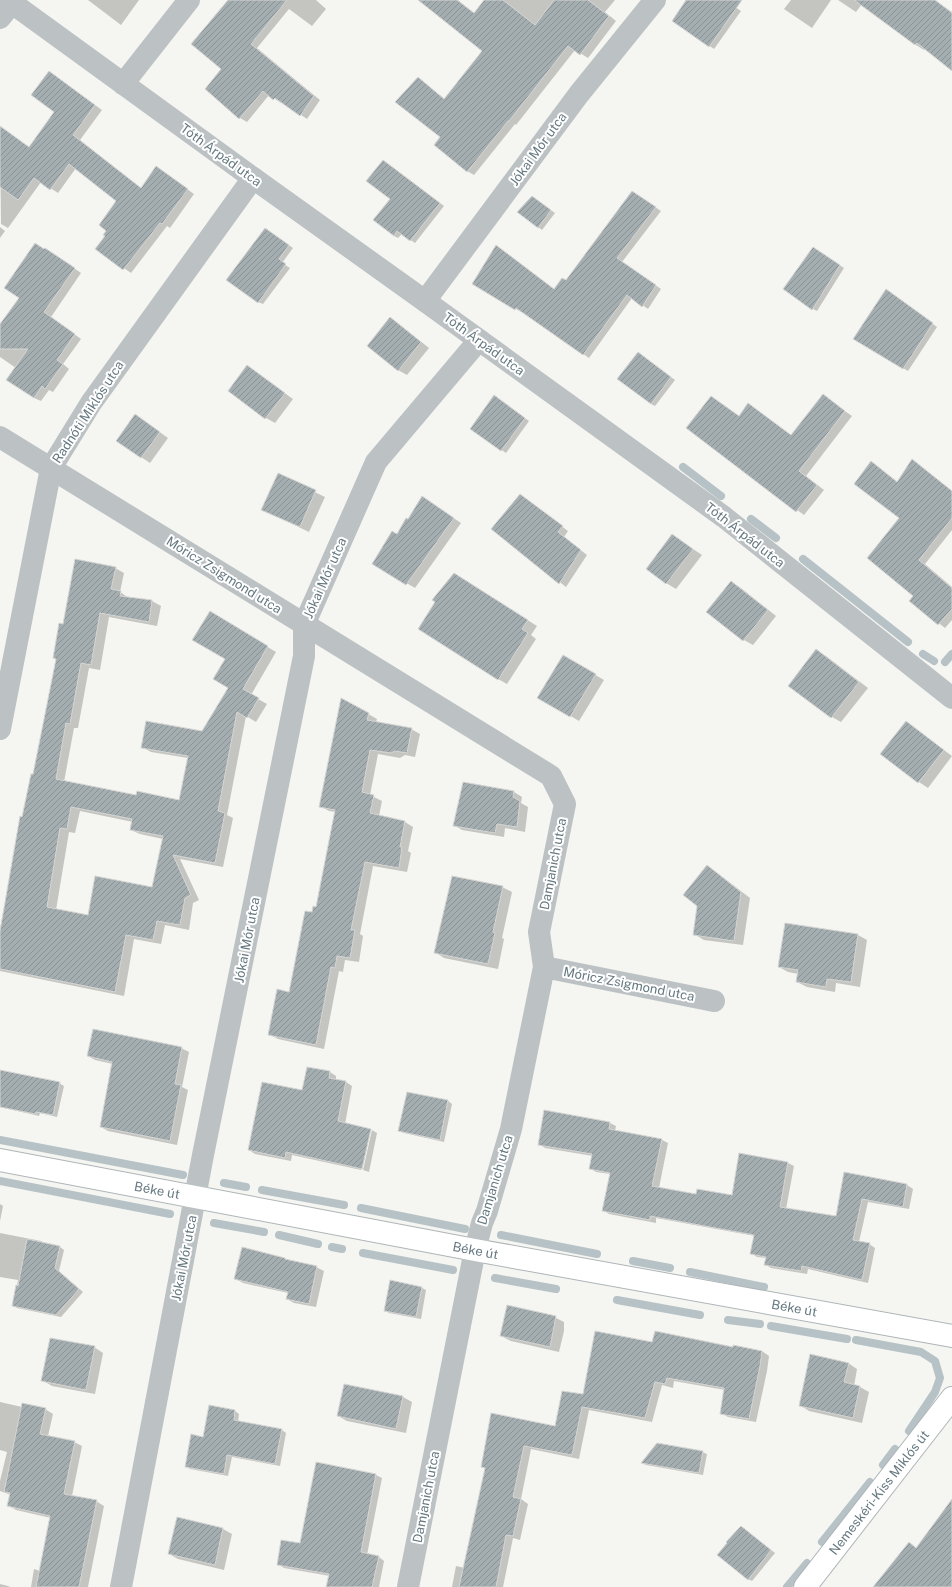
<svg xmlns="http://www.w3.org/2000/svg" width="952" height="1587" font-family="'Public Sans',sans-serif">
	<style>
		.shadow { fill: #0003; fill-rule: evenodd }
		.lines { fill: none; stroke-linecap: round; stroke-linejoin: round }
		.stream { stroke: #b6c2c5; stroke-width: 8 }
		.building { fill: url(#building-hatch); stroke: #d6d6d4; fill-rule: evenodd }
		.secondary-casing { stroke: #aeb5b8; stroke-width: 24 }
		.street { stroke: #bcc1c3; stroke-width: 22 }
		.secondary { stroke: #fff; stroke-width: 22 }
		.labels { text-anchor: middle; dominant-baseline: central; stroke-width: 4; stroke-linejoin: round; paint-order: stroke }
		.street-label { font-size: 13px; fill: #667980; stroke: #fff }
	</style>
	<defs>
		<pattern id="building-hatch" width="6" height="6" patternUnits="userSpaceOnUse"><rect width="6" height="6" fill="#a4adb0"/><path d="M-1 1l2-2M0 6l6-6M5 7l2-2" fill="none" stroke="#899294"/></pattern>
	</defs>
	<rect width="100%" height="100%" fill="#f5f5f2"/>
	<g class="shadow">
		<path d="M88,0h51l-18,25z"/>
		<path d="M227,0h89l10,9 -14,17 -23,-17 -32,39 63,52 -13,19 -25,-17 -1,1 -12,-8 -22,27 -7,-4 -18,-49 7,-68z"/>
		<path d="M419,0h39l17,14 11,-14h129l-10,12 11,9 -28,37 -13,-8 -59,75 -1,-1 -41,51 -7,-4 -26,-34 -23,-59 27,21 38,-48z"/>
		<path d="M688,0h37l16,11 -27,38 -41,-28z"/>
		<path d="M791,0h40l-19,28 -28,-19z"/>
		<path d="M838,0h97l17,12v58l-27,-22 -1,2 -8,-5 -54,-41 -6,8z"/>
		<path d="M56,77l46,33 -22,30 62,49 21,-17 31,22 -24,34 -3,-2 -36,47 -34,-24 9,-13 12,-35 -42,-33 -18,25 -17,-11 -33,46 -7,-4 -1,-94 30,18 26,-37z"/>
		<path d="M387,163l57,43 -29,37 -13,-9 -4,4 -4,-2z"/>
		<path d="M638,195l23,16 -39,51 39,27 -13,20 -16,-11 -43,60 -67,-47 -1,1 -47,-28 83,9z"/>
		<path d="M536,200l19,13 -13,17 -4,-3z"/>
		<path d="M0,227l5,4 -5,7z"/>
		<path d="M269,231l24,17 -11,15 8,5 -27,36 -5,-2z"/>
		<path d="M45,250l7,3 29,20 -30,44 30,22 -18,25 6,5 -16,23 -4,-2 -8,11 -7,-3 -18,-30 -16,-11v-31l20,-29z"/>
		<path d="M818,251l26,17 -27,43 -4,-2z"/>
		<path d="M891,293l46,34 -29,44 -54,-32z"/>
		<path d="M390,319l9,5 30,24 -22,27 -9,-5z"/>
		<path d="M638,353l37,27 -20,26 -4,-2z"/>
		<path d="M247,366l46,33 -18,24 -9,-5z"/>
		<path d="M823,396l29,20 -46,60 18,14 -20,25 -116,-87 104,8z"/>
		<path d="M498,399l31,22 -23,32 -35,-24z"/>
		<path d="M136,415l32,23 -18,25 -9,-6z"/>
		<path d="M912,460l40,31v39l-27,34 27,23v33l-7,8 -35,-27 4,-5 -14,-78 -23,-52 21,16z"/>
		<path d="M279,475l46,22 -16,35 -46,-22z"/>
		<path d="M520,495l48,36 -4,6 23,18 -21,32 -74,-58z"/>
		<path d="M430,502l31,21 -46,65 -41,-24 34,-44z"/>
		<path d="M672,535l30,20 -26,34 -10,-6z"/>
		<path d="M115,568l9,5 -4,19 9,6 23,3 9,5 -4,20 -48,-9 -9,53 -11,-2 -11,60h-4l-10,54 73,14 43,5 8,-43 -37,-6 -9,-5 60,-14 28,-45 -4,-29 -16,-47 66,40 -25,43 16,9 -11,18 -10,-6 -19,99 6,3 -10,49 -43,-8 19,41 -6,3 -4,27 -24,-5 -4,19 -27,-5 -10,57 -124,-25v-42l21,-111h2l11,-42 23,-117 -3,-1 10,-33zM80,811l53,11 -2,8 9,4 23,5 -10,49 -64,28 -33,-6 13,-78 6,1z"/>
		<path d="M464,580l73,46 -6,9 5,4 -29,45 -9,-5z"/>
		<path d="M731,582l10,6 35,28 -23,29 -9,-5 -37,-28z"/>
		<path d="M816,651l10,5 42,32 -27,34 -9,-5z"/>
		<path d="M563,656l41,24 -25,41 -40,-24z"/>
		<path d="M342,699l35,20 -1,3 35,7 9,5 -5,23 -10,-2 -5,3 -22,-4 -8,41 12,6 -3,15 26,6 8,5 -5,24 3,2 -4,19 -34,-6 -13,68 3,2 -4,26 -14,-2 -2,12 -4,-1 -15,78 -46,-10 -9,-5 21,-41 22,-79 4,-6 20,-96 -7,-1 -9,-5z"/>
		<path d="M906,722l46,34 -24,32 -9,-6 -38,-28z"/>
		<path d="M464,783l50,9 8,5 -1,6 7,4 -3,25 -20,-4 -1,9 -42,-7 -8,-5z"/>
		<path d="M707,866l9,6 34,26 -7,47 -39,-5 -10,-6z"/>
		<path d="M502,887l10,5 -10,46 2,1 -6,30 -54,-11 -9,-6z"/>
		<path d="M858,935l9,5 -7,47 -24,-4 -1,9 -28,-5 -10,-5 2,-8 -11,-2 -9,-5z"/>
		<path d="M181,1048l8,4 -7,35 6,3 -11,55 -69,-14 -7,-4 12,-63 -18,-4 -7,-4z"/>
		<path d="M307,1068l23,4 6,4v4l10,2 6,4 -7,38 27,6h-2l-9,40 -69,-15 -1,6 -36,-7 -6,-4 54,-59z"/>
		<path d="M0,1071l59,12 5,3 -7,31 -17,-4 -1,3 -39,-9z"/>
		<path d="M408,1093l40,8 4,3 -8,38 -40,-9 -5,-2z"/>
		<path d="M610,1123l6,3 -1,5 47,9 6,3 -9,45 37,7 37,2 55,-34 6,3 -8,43 50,8 9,-44 62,12 6,4 -4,20 -41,-7 -9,40 10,2 6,4 -7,35 -60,-14 -1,5 -36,-6 -6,-4 2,-6 -10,-1 -6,-4 4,-17 -99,-18v5l-47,-9 -6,-4 7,-36 -14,-2 -6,-4 3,-12 -48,-8 -6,-4z"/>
		<path d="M372,1130l5,3 -8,39 -6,-2z"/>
		<path d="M0,1204l3,2 -3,15z"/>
		<path d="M0,1233l41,8 4,3 15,3 4,3 -5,21 24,21 -22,25 -44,-9 -4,-2 5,-26 -18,-3z"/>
		<path d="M242,1249l74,18 8,4 -8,36 -22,-4 -7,-4 1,-6 -45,-10 -7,-4z"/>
		<path d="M391,1281l31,7 4,2 -5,29 -32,-6 -4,-3z"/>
		<path d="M554,1317l10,5v9l-5,21 -48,-11 -10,-5z"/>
		<path d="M653,1343l81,5 28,3 7,5 -2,15 -11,51 -28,-5 -7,-4 4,-23 -51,-9 -1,7 -11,-3 -10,37 -63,-12 -10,49 -48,-10 -10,50 7,5 -8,36 -7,-2 -10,49h-51l4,-21 9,2 21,-99 -4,-3 74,-39 27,-31z"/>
		<path d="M94,1347l9,6 -8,41 -43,-8 -10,-6z"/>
		<path d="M848,1363l9,6 -3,17 6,1 9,5 -7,31 -53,-12 -9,-6z"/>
		<path d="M403,1397l9,5 -6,31 -59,-12 -9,-5z"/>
		<path d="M0,1402l22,5 23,2 8,5 -5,22 26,6 8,4 -10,50 24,5 8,5 -16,81h-57l3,-18 6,2 11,-53 -35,-8 -8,-5 3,-10 -11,-4v-10l7,-29 -7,-2z"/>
		<path d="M209,1406l26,5 4,3 -1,8 44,8 4,3 -6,33 -48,-9 -4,19 -38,-7 -4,-3 18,-28z"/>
		<path d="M702,1452l5,2 -4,21 -57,-10 -4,-2z"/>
		<path d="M376,1475l6,3 -15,77 12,2 5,4 -5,26h-52l3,-11 -46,-8 -6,-4z"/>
		<path d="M177,1518l46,11 9,5 -8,36 -46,-11 -9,-5z"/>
		<path d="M746,1530l29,23 -23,28 -4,-2z"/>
		<path d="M0,1584l8,2 2,1h-10z"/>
	</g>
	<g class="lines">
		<g class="stream">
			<path d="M683,467l38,29"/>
			<path d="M751,519l25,19"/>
			<path d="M803,559l105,83"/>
			<path d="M923,654l11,7"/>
			<path d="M945,662l7,-8"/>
			<path d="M0,1140l183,35"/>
			<path d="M0,1181l170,33"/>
			<path d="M224,1183l22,4"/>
			<path d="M262,1190l82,15"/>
			<path d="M361,1208l104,21"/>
			<path d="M214,1223l50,9"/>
			<path d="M279,1235l39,9"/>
			<path d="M501,1235l96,19"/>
			<path d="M332,1247l10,2"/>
			<path d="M363,1253l90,17"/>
			<path d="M633,1261l37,7"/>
			<path d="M690,1272l74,15"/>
			<path d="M495,1278l61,11"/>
			<path d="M617,1300l83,15"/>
			<path d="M728,1320l32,4"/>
			<path d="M771,1326l76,13"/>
			<path d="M856,1340l65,12 14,9 5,17 -5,14 -26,39"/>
			<path d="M883,1465l12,-16"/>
			<path d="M822,1542l48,-60"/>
			<path d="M787,1587l20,-24"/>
		</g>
	</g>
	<g class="building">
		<path d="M228,0h59l-36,44 63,52 -14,20 -25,-18 -2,2 -10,-9 -24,28 -34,-30 16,-20 -30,-25z"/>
		<path d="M418,0h39l17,13 10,-13h19l32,25 19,-25h34l21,16 -29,39 -12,-9 -59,75h-1l-41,51 -33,-27 6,-8 -45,-35 23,-25 26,22 38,-48z"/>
		<path d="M686,0h56l-33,47 -37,-26z"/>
		<path d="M854,0h81l17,13v58l-35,-28 -2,2z"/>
		<path d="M49,71l46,34 -22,30 68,53 15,-22 32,23 -26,35 -2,-1 -37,47 -28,-21 10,-13 -2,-1 3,-4 -7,-6 17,-24 -47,-37 -19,26 -16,-12 -16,22 -18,-13v-61l29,21 25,-35 -23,-17z"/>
		<path d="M383,160l57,43 -30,38 -13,-10 -3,5 -21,-16 17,-21 -24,-18z"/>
		<path d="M632,191l24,16 -39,51 39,27 -14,22 -15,-12 -44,60 -67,-47 -1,2 -43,-26 24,-39 58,44 8,-11 4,2z"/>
		<path d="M532,196l19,14 -13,18 -21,-16z"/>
		<path d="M265,228l24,17 -10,14 7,5 -28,39 -32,-23z"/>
		<path d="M35,243l9,6 1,-1 30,20 -31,44 31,22 -18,26 6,4 -18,25 -3,-3 -8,12 -28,-18 22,-31h-28v-25l19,-26 -15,-10z"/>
		<path d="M813,247l27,18 -28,45 -29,-21z"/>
		<path d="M886,289l47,34 -30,46 -50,-30z"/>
		<path d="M390,317l31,25 -23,29 -31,-25z"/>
		<path d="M638,352l33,25 -20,27 -34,-25z"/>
		<path d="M247,365l38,28 -20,26 -37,-28z"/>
		<path d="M823,394l22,17 -46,60 18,14 -21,27 -110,-84 25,-32 28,20 9,-13 43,32z"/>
		<path d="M494,395l31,23 -24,33 -31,-22z"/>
		<path d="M135,414l25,18 -19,26 -25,-17z"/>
		<path d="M912,459l40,32v27l-33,42 33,28v21l-14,16 -29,-24 4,-5 -46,-38 32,-40 -45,-34 17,-23 26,21z"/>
		<path d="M278,473l38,17 -16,37 -39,-17z"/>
		<path d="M520,494l43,32 -5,6 23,18 -22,34 -68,-55z"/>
		<path d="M422,496l32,22 -48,67 -34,-21 20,-33 5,3 9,-16 2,1z"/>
		<path d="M672,534l21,15 -27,35 -20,-15z"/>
		<path d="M75,559l41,8 -5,22 10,2 -1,5 32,4 -3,22 -49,-9 -9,52 -10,-2 -11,61 -4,-1 -10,56 80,16 1,-4 42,9 9,-44 -47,-8 5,-27 56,10 26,-43 -15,-9 12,-20 -33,-19 18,-29 58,35 -25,43 16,9 -12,20 -10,-6 -19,99 7,2 -10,50 -42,-8 18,40 -6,3 -5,27 -23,-4 -4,19 -27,-5 -11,57 -115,-23v-38l20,-115 2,1 9,-43h2l23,-115 -3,-1 6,-35 4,1zM71,807l61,12 -2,11 33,6 -11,51 -57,-11 -7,39 -41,-8 13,-79 7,1z"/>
		<path d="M454,573l74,47 -6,9 6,4 -30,47 -80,-51 17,-27 -3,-2z"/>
		<path d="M731,581l37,29 -25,31 -37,-29z"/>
		<path d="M816,649l43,33 -28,36 -43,-32z"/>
		<path d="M563,655l33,19 -26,43 -33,-19z"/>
		<path d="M341,698l28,15 -2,7 45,8 -5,25 -12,-2 -4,2 -21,-3 -8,42 12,3 -4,18 35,8 -5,26h2l-3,21 -34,-6 -14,68h4l-5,28 -13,-2 -2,12 -4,-1 -15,78 -48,-10 9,-46 12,3 16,-81 7,1 1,-6 3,1 19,-97 -16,-3z"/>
		<path d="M906,721l38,29 -26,33 -38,-29z"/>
		<path d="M463,782l51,9 -1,6 7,4 -3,26 -20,-3 -2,9 -42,-7z"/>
		<path d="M707,865l34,27 -7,49 -41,-6 4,-29 -14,-11z"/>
		<path d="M452,876l51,10 -10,46 2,1 -7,31 -54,-11z"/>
		<path d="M785,923l73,11 -7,48 -24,-3 -1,8 -30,-5 2,-12 -20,-3z"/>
		<path d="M93,1029l89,18 -7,37 6,1 -11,56 -70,-14 12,-65 -25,-6z"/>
		<path d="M307,1067l23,4 -1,7 17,3 -8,40 33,8 -9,40 -76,-17 -1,6 -37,-8 14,-68 40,8z"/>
		<path d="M0,1070l60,12 -7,33 -17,-3 -1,2 -35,-7z"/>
		<path d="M407,1092l41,8 -8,40 -42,-9z"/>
		<path d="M544,1110l66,12 -1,7 53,10 -10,47 44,8 1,-5 35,6 7,-42 49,9 -8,45 56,9 8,-44 63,12 -4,23 -41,-8 -9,41 17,3 -8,37 -60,-14 -1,5 -37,-6 2,-8 -16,-3 4,-19 -104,-19v4l-48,-9 8,-38 -21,-4 3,-15 -54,-9z"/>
		<path d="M27,1239l33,7 -5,22 24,21 -23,26 -44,-9 4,-21 2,1z"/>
		<path d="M242,1247l43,11v1l32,7 -8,38 -23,-5 2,-7 -54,-13z"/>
		<path d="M390,1280l32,7 -6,30 -32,-6z"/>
		<path d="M507,1305l49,11 -6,31 -50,-11z"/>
		<path d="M595,1331l57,11 3,-11 78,16v-2l29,6 -2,15 -11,53 -29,-5 4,-26 -57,-10 -2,6 -10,-2 -10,36 -63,-11 -10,48 -48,-9 -11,51 8,2 -8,37 -7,-1 -10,52h-37l26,-119 -4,-1 10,-54 64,13 7,-35 21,3z"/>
		<path d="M50,1338l45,8 -9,44 -45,-9z"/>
		<path d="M810,1354l39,9 -5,19 16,4 -7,32 -54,-12z"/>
		<path d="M344,1384l59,12 -7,33 -59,-13z"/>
		<path d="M22,1403l24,5 -6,26 35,7 -11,53 33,6 -18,87h-43l14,-71 -43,-10 3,-13 -6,-1z"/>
		<path d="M209,1405l26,5 -1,10 48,9 -7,35 -48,-9 -3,19 -39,-7 6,-33 12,3z"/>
		<path d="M657,1443l46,8 -4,22 -58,-10z"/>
		<path d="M316,1462l60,12 -15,78 18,4 -7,31h-46l3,-13 -52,-9 4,-25 19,3z"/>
		<path d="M952,1499v88h-79l36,-45 7,6z"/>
		<path d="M177,1517l46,11 -8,37 -47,-11z"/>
		<path d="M741,1526l30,24 -23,30 -31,-25 10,-12 -1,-1z"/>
	</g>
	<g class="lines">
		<defs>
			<g id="secondary">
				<path id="s1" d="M0,1160l475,90 477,86"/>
				<path id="s2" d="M805,1587l147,-189"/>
			</g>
		</defs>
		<use href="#secondary" class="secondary-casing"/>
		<g class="street">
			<path d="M8,0l245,178 172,123 299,216 228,181"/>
			<path d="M0,18l12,-15"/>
			<path d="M123,84l66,-84"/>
			<path d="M425,301l154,-207 76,-94"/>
			<path d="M0,437l551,339 14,28 -26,128 5,35 -33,162 -24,82 -5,12 -7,27 -67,337"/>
			<path d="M0,729l51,-261 40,-65 162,-225"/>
			<path d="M544,967l170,34"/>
			<path d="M121,1587l82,-432 101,-499v-31l72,-163 103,-122"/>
		</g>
		<use href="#secondary" class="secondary"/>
	</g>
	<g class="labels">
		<g class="street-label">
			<text transform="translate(538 149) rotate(-54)">Jókai Mór utca</text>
			<text transform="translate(221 155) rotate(36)">Tóth Árpád utca</text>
			<text transform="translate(484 344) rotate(36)">Tóth Árpád utca</text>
			<text transform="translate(88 412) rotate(-57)">Radnóti Miklós utca</text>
			<text transform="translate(745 535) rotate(38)">Tóth Árpád utca</text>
			<text transform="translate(224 575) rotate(32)">Móricz Zsigmond utca</text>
			<text transform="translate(325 578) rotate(-66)">Jókai Mór utca</text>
			<text transform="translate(553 864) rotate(-79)">Damjanich utca</text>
			<text transform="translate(247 940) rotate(-79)">Jókai Mór utca</text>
			<text transform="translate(629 984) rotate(11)">Móricz Zsigmond utca</text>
			<text transform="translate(495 1180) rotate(-73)">Damjanich utca</text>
			<text stroke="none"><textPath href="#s1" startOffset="160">Béke út</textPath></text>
			<text stroke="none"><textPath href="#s1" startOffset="484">Béke út</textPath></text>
			<text transform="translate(184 1258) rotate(-79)">Jókai Mór utca</text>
			<text stroke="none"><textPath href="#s1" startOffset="808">Béke út</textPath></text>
			<text stroke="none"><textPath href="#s2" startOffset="120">Nemeskéri-Kiss Miklós út</textPath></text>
			<text transform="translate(426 1497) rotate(-79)">Damjanich utca</text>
		</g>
	</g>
</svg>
